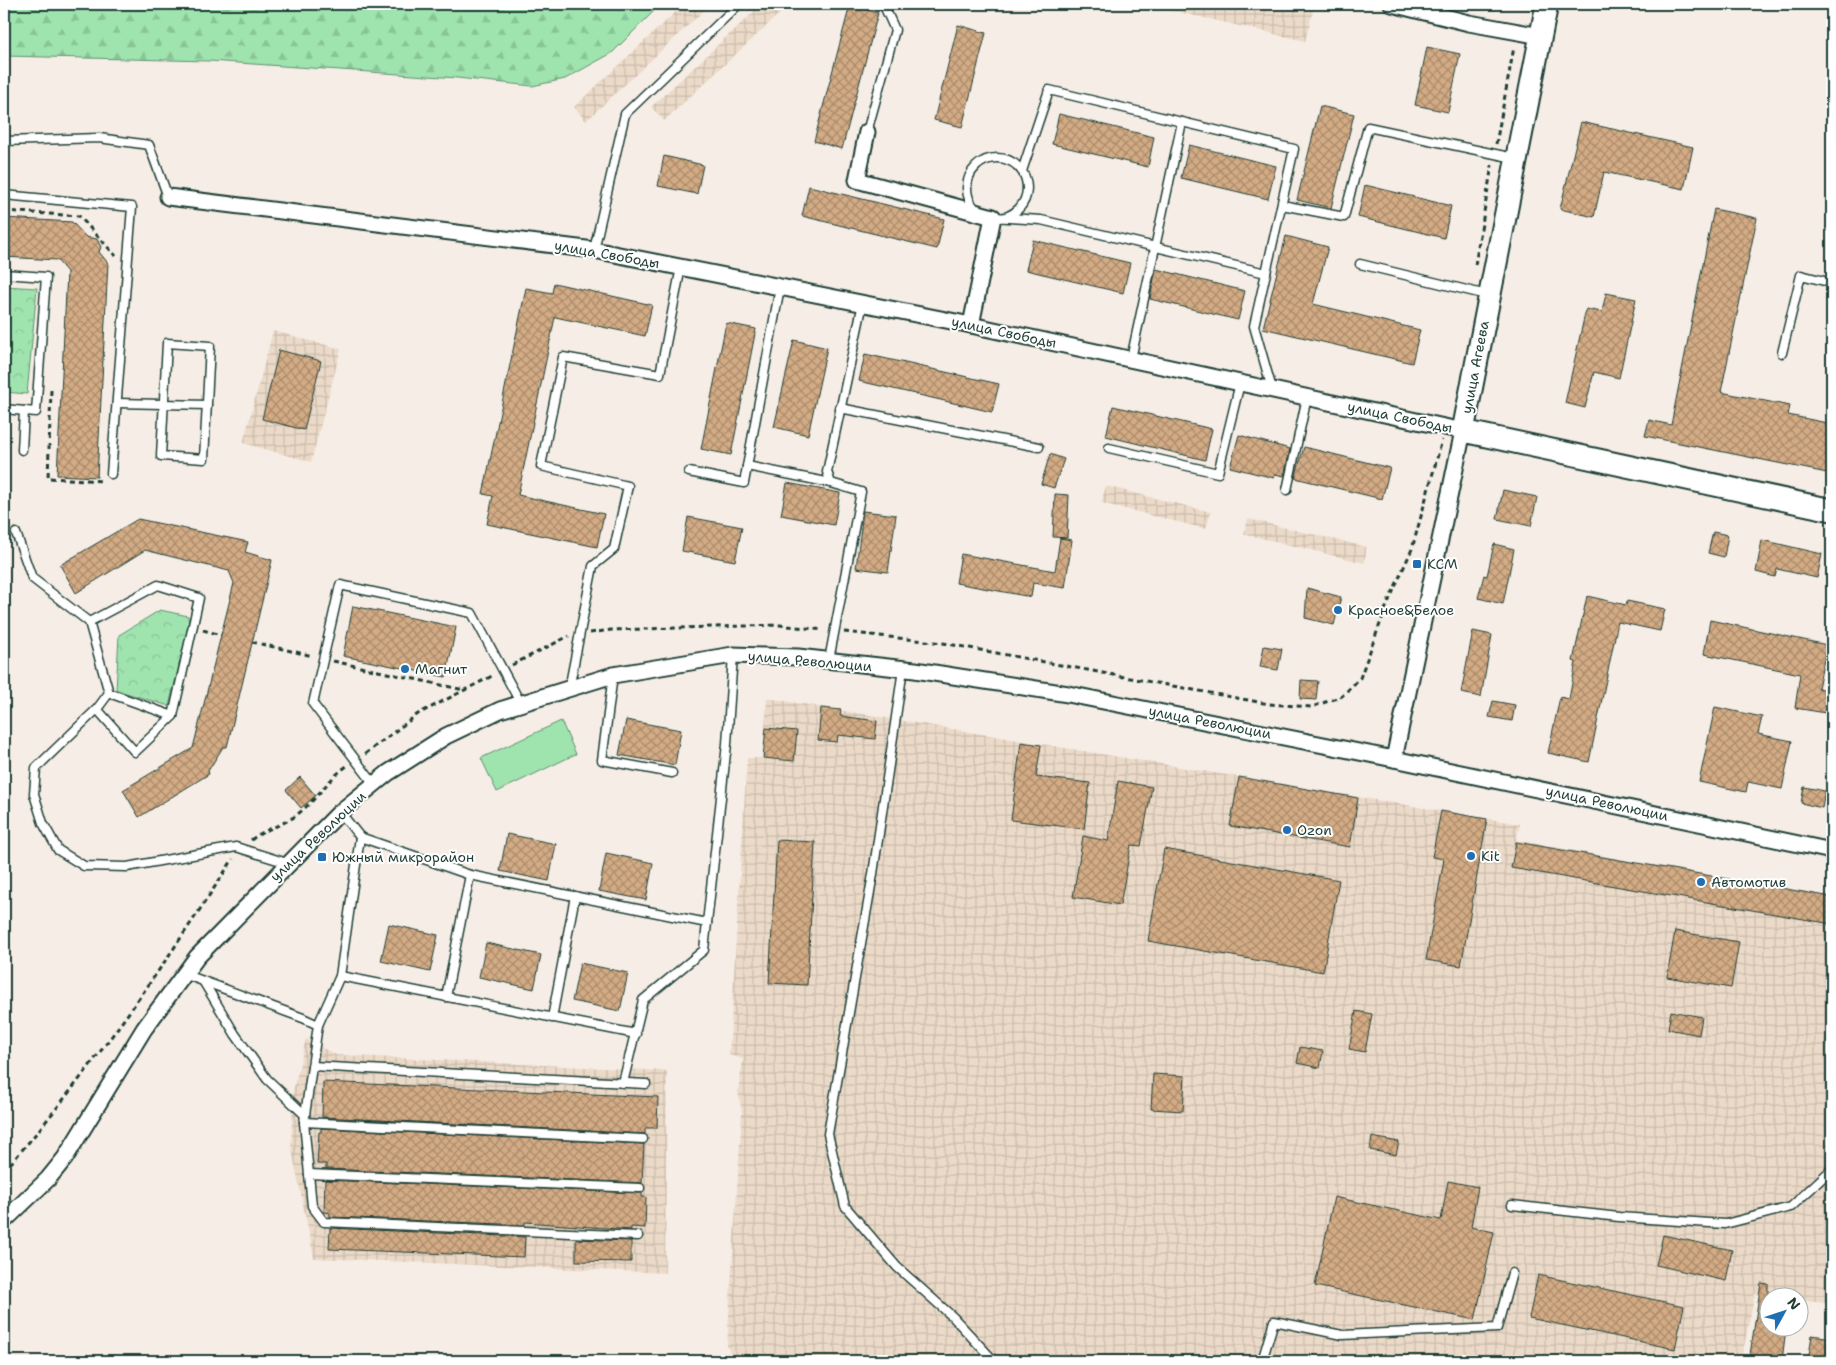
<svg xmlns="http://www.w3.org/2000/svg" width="1836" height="1365" font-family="'Shantell Sans',sans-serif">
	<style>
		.industrial { fill: url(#industrial-grid) }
		.forest { fill: url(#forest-firs); stroke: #5f9071 }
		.park { fill: url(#park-crowns); stroke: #5f9071 }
		.pitch { fill: #9fe3ae; stroke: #5f9071 }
		.building { fill: url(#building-cross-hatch); stroke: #1f3d34 }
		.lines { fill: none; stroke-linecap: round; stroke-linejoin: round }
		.lane-casing { stroke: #1f3d34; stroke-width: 11 }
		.street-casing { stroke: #1f3d34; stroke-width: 19 }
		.secondary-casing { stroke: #1f3d34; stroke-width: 25 }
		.path { stroke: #1f3d34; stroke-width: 3; stroke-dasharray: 5 4; stroke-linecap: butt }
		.lane { stroke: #fff; stroke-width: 8 }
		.street { stroke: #fff; stroke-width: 15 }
		.secondary { stroke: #fff; stroke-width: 21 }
		.poi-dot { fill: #1f6fb2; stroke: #fff; stroke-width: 2 }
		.labels { text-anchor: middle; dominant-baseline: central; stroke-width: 4; stroke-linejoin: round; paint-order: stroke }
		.street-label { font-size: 14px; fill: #1f3d34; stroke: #fff }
		.poi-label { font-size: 14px; fill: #1f3d34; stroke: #fff; text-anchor: start }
	</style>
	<defs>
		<pattern id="industrial-grid" width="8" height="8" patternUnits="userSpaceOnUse" patternTransform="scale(1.25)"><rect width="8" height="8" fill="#ecdac9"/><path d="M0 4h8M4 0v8" fill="none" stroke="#cabcad"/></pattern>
		<pattern id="forest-firs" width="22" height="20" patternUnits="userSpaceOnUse" patternTransform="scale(1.25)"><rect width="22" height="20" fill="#9fe3ae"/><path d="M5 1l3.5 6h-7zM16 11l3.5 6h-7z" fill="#88c496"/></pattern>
		<pattern id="park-crowns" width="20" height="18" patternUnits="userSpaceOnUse" patternTransform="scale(1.25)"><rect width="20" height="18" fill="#9fe3ae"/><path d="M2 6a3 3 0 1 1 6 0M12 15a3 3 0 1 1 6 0" fill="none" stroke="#88c496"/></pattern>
		<pattern id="building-cross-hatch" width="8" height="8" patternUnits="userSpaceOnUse" patternTransform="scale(1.25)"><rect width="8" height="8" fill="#d3ab84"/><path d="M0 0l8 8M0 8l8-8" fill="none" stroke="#ab8c6d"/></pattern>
	</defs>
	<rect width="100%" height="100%" fill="#f6eee6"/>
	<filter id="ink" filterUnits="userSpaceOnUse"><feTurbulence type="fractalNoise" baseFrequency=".02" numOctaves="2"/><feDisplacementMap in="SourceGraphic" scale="10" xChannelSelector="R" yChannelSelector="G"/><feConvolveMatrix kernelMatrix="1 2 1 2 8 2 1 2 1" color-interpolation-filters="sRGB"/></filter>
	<g filter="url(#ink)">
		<g class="industrial">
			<path d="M684,4h27l-125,117 -12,-14z"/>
			<path d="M762,4h28l-126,117 -13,-14z"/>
			<path d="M1143,4h172l-10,37z"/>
			<path d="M273,331l68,18 -30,113 -68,-19z"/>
			<path d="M1106,486l105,26 -5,17 -105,-26z"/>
			<path d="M1248,519l119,28 -3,16 -120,-29z"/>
			<path d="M767,698l753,126 -4,16 316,58v406l-33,-4 -1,-2 -43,-4 -14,67h-1008l-6,-15 15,-234 -4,-20 5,-33 -14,-4 18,-297h16z"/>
			<path d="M306,1039l30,16 331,16 -2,202 -351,-15 -23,-112 2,-55z"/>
		</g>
		<path class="forest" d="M4,4h650l-1,8 -41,41 -47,26 -33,7 -75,-8 -248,-17 -205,-5z"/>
		<g class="park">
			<path d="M4,286l33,2 -10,106 -23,-2z"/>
			<path d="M160,610l28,6 1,9 -20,81 -53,-16 3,-55z"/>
		</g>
		<path class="pitch" d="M561,721l15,33 -79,38 -16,-34z"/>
		<g class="building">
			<path d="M850,5l28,8 -36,136 -28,-8z"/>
			<path d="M958,25l28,8 -24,94 -28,-7z"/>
			<path d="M1427,47l33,7 -12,58 -33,-7z"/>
			<path d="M1320,106l34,8 -23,94 -34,-8z"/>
			<path d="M1059,114l95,23 -6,30 -96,-23z"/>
			<path d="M1581,122l112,25 -9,42 -80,-17 -10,45 -34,-8z"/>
			<path d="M1189,145l87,21 -8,33 -87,-21z"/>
			<path d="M664,156l39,9 -6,29 -39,-8z"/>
			<path d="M1365,185l86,21 -7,32 -86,-21z"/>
			<path d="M809,186l135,33 -7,30 -135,-33z"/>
			<path d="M1714,209l43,9 -36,174 69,14 -2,9 44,9v50l-187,-38 4,-16 22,5z"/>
			<path d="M4,218l68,4 14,15 11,2 4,8 -2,5 9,11 -11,214 -40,-2 10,-203 -10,-12 -53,-3z"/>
			<path d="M1286,236l42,11 -15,57 107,26 -8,33 -149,-35z"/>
			<path d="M1033,240l97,23 -7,30 -97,-23z"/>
			<path d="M1156,269l89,22 -7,29 -88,-21z"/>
			<path d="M554,283l98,22 -7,31 -90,-19 -37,178 86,19 -7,33 -110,-23 6,-28 -10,-2 43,-206 26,5z"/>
			<path d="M1606,293l30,6 -17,79 -25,-6 -9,36 -20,-5 21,-94 16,3z"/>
			<path d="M726,323l30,6 -25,126 -30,-6z"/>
			<path d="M794,340l33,8 -19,87 -34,-8z"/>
			<path d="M279,350l42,11 -17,69 -42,-11z"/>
			<path d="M865,354l134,30 -7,28 -133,-31z"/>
			<path d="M1113,406l99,23 -7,31 -99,-24z"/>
			<path d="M1239,435l51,14 -6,27 -9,-2 -1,4 -44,-11z"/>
			<path d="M1304,447l86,21 -8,31 -87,-21z"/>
			<path d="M1050,454l14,5 -10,29 -13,-4z"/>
			<path d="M787,483l53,10 -6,32 -53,-10z"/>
			<path d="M1503,490l34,7 -6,29 -34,-7z"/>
			<path d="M1055,494l14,1 -2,43 -14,-1z"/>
			<path d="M863,511l33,4 -8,57 -32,-4z"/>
			<path d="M688,517l54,10 -7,34 -53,-10z"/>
			<path d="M138,519l110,23 -3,10 27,8 -45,187h-4l-15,24 1,3 -70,43 -16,-27 70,-42 41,-165 -5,-12 -84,-21 -69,43 -16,-28z"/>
			<path d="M1713,532l15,3 -4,22 -16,-4z"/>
			<path d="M1060,538l12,2 -7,48 -32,-5 -2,14 -75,-14 5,-29 94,17z"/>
			<path d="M1762,540l60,14 -5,24 -40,-9 -2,8 -19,-5z"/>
			<path d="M1494,544l20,5 -11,55 -25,-6 6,-23 3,1z"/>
			<path d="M1307,588l34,9 -7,28 -29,-7z"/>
			<path d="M1587,596l39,9 1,-4 38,8 -5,22 -42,-9 -29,140 -41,-9 12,-56 9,2 7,-37 -3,-1z"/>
			<path d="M353,606l103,21 -10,50 -103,-21z"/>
			<path d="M1710,620l117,25 -9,43 14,3v23l-37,-6 5,-34 -96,-20z"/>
			<path d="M1473,631l19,4 -11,62 -20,-4z"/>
			<path d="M1264,646l18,3 -4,21 -18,-3z"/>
			<path d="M1301,680l17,1 -2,19 -16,-1z"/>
			<path d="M1493,701l22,4 -3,16 -23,-4z"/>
			<path d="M1715,707l47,10 -4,17 34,7 -10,48 -34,-7 -2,10 -47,-10z"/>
			<path d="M821,708l20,2 -1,6 37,5 -2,18 -37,-4 -1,7 -19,-2z"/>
			<path d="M626,720l55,10 -6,35 -56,-10z"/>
			<path d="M766,728l31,3 -3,30 -31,-3z"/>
			<path d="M1021,742l20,3 -5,32 54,6 -6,46 -73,-9z"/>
			<path d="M300,777l16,19 -15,12 -15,-18z"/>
			<path d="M1239,777l119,21 -8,49 -120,-21z"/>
			<path d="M1118,781l34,6 -11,59 -10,-1 -11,60 -47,-8 10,-61 25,5z"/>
			<path d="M1804,787l21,4 -3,17 -21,-5z"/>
			<path d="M1441,811l46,8 -26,147 -35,-6 18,-101 -12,-2z"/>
			<path d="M507,834l49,10 -7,37 -49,-10z"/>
			<path d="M777,840l38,2 -8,143 -38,-2z"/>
			<path d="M1516,842l316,55v27l-321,-56z"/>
			<path d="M1164,849l175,31 -16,92 -175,-31z"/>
			<path d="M606,853l47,10 -7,37 -47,-9z"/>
			<path d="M389,924l49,11 -8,37 -49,-11z"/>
			<path d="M1675,931l64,11 -8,46 -64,-11z"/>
			<path d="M486,943l55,12 -7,34 -55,-12z"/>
			<path d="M580,963l48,10 -8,38 -48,-10z"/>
			<path d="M1356,1011l16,3 -7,38 -16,-3z"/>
			<path d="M1671,1011l31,6 -3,18 -31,-6z"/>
			<path d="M1300,1047l23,4 -3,17 -23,-5z"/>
			<path d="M1153,1074l32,2 -2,35 -32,-2z"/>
			<path d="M323,1082l335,15 -1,31h-12v6l-323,-17z"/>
			<path d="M321,1128l323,16 -2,39 -316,-14v-5h-9l2,-32h2z"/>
			<path d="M1372,1137l27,5 -3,13 -26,-5z"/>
			<path d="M325,1180l317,13v4h4l-1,31 -14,-1v3l-106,-8v3l-195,-8v-4l-6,-1z"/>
			<path d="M1448,1181l30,6 -7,40 23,5 -19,88 -160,-34 19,-89 107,23z"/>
			<path d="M330,1228l195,9 -1,20 -195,-8z"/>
			<path d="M1663,1235l69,15 -6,31 -70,-16z"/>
			<path d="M576,1239l55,2v21l-55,-1z"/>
			<path d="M1538,1275l146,31 -9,43 -146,-31z"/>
			<path d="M1761,1283l7,1v44h18l-4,33h-33z"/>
			<path d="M1812,1335l20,3v23h-24z"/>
		</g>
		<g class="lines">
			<defs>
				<g id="lane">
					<path d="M867,132l28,-102 -10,-22v-4"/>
					<path d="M4,141l95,-3 50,7 19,52"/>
					<circle cx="997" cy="188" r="30"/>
					<path d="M1022,171l27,-81 245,59 -40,177 18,63"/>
					<path d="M4,195l128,12 -21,267"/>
					<path d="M1282,205l62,12 24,-90 146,31"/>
					<path d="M993,217l48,3 225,53"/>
					<path d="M594,250l31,-136 114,-110"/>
					<path d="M1360,264l127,31"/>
					<path d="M4,274l42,3 -10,135 -32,-3"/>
					<path d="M167,343l43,3 -6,113 -43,-3z"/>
					<path d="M1782,353l19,-78 31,8"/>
					<path d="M1131,359l51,-237"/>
					<path d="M117,403l90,2"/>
					<path d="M840,408l199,39"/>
					<path d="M1109,448l109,25 22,-90"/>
					<path d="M22,450l2,-39"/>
					<path d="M747,466l84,17"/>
					<path d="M689,472l55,11 36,-196"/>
					<path d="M1287,490l20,-93"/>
					<path d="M16,533l16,45 57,44 20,71 -12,16 -61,59 -2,26 9,29 15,27 26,16 43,1 109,-20 51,16"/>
					<path d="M89,622l69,-37 41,13 -26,118 -38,36 -38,-43"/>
					<path d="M829,660l32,-168 -30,-9 -4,-11 36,-169"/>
					<path d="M903,669l-30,205 -45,260 17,72 52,61 56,50 41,44"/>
					<path d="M613,675l-11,85 70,13"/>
					<path d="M569,689l24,-123 21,-17 14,-63 -87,-20 22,-109 97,17 21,-107"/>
					<path d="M109,693l64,23"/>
					<path d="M374,784l-61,-80 27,-119 132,28 49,91"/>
					<path d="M360,837l110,38 237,48"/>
					<path d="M184,974l119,44 15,7 -14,97 8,84 12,16 314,14"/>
					<path d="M340,976l296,58"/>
					<path d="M203,981l32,53 32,45 38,36"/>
					<path d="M446,997l24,-122"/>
					<path d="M552,1018l23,-122"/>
					<path d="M318,1025l22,-49 20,-139 -20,-25"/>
					<path d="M312,1066l334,18"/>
					<path d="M623,1083l20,-83 61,-50 23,-206 6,-89"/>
					<path d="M304,1122l339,17"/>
					<path d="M309,1174l331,14"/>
					<path d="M1512,1205l107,12 106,7 66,-17 41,-38"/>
					<path d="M1262,1361l12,-40 68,14 155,-7 15,-55"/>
				</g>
				<g id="street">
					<path d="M1392,4l77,19 72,13"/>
					<path d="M867,132l-10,48 136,37 -22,108"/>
					<path d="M168,197l426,53 377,75 492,106 -69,328"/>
					<path d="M4,1221l44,-42 17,-21 79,-129 53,-72 143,-145 48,-39 58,-37 54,-26 113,-35 120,-20 65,2 117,13 153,24 326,65 438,92"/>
				</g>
				<path id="secondary" d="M1547,4l-84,427 369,79"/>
			</defs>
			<use href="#lane" class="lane-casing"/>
			<use href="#street" class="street-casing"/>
			<use href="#secondary" class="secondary-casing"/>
			<g class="path">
				<path d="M1496,144l18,-97"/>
				<path d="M4,211l75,5 37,40"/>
				<path d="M1475,265l17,-100"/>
				<path d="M51,390l-3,88 55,3"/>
				<path d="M203,630l18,5"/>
				<path d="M844,632l99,11 326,61 43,3 30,-11 18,-18 27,-73 25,-56 30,-109"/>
				<path d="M590,633l21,-3 169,-5 43,5"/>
				<path d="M252,642l61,14"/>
				<path d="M333,661l131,29"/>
				<path d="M512,665l57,-29"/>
				<path d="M365,754l53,-40 76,-39"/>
				<path d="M251,840c15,-12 36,-16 48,-27 18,-14 29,-34 48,-47"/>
				<path d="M4,1171c85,-97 159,-204 229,-312"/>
			</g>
			<use href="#lane" class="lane"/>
			<use href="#street" class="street"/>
			<use href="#secondary" class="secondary"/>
		</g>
	</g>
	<g class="poi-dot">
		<rect x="1412" y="559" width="10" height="10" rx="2.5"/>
		<circle cx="1338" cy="610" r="5"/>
		<circle cx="405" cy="669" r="5"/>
		<circle cx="1287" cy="830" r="5"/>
		<circle cx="1471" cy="856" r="5"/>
		<rect x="317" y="852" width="10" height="10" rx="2.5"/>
		<circle cx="1701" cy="882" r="5"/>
	</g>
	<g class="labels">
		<g class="street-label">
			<text transform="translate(607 254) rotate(10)">улица Свободы</text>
			<text transform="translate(1004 332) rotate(12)">улица Свободы</text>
			<text transform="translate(1475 367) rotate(-79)">улица Агеева</text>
			<text transform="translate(1400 417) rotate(12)">улица Свободы</text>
			<text transform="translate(810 661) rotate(5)">улица Революции</text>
			<text transform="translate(1210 722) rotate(11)">улица Революции</text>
			<text transform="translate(1607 803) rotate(12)">улица Революции</text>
			<text transform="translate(318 836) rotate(-43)">улица Революции</text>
		</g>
		<g class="poi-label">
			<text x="1427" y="564">КСМ</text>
			<text x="1348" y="610">Красное&amp;Белое</text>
			<text x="415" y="669">Магнит</text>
			<text x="1297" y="830">Ozon</text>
			<text x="1481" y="856">Kit</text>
			<text x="332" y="857">Южный микрорайон</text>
			<text x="1711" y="882">Автомотив</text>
		</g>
	</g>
	<rect width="1836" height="1365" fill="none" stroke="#fff" stroke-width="20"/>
	<rect x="10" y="10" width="1816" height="1345" fill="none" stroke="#1f3d34" stroke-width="2" filter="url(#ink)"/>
	<g transform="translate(1784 1312) rotate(50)"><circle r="24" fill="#ffffff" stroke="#a5b1ae"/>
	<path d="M0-4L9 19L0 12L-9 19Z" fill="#1f6fb2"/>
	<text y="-8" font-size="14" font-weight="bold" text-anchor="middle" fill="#1f3d34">N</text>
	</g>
</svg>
